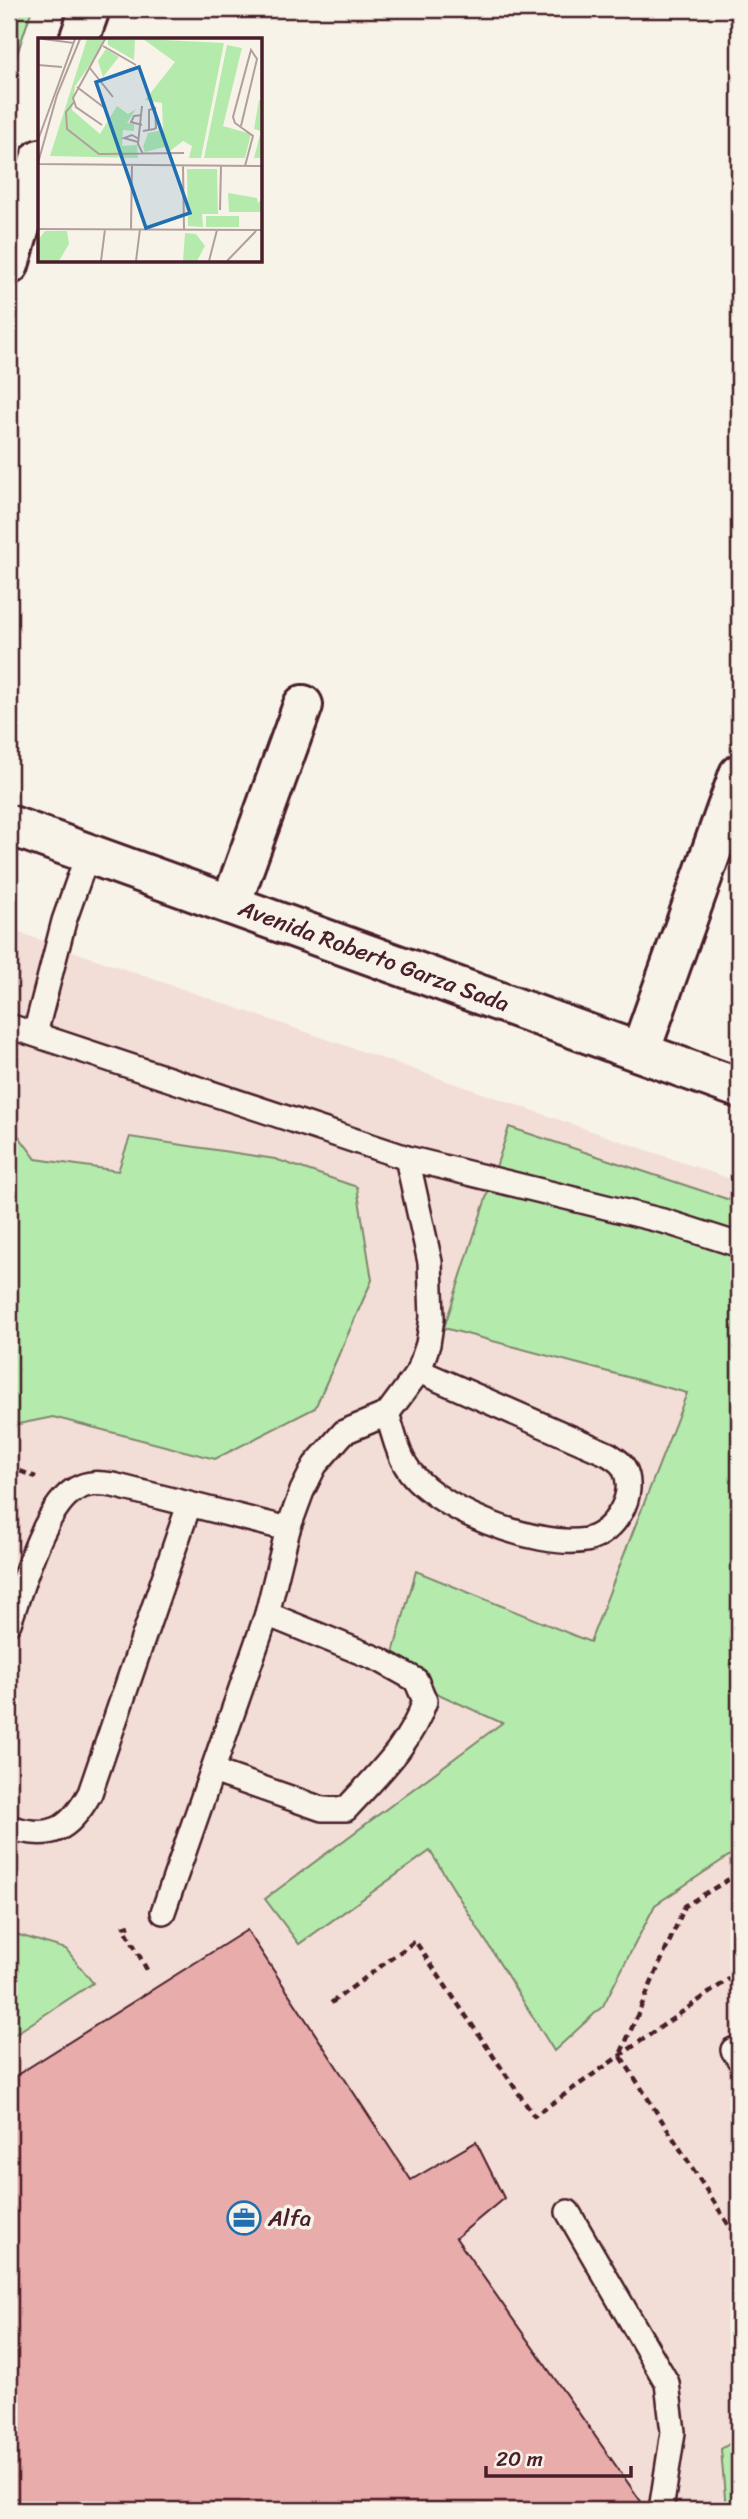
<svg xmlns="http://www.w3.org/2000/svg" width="748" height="2519" font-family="Sriracha,sans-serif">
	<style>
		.built { fill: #f2ded6 }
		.green { fill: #b4ebad; stroke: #7f856c; stroke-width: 2 }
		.building { fill: #e8acab; stroke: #4a1f2b; stroke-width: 2 }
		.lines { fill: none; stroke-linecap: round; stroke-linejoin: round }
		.lane-casing { stroke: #4a1f2b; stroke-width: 28 }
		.street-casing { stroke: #4a1f2b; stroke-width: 44 }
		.secondary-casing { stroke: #4a1f2b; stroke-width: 44 }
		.path { stroke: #4a1f2b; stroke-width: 4.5; stroke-dasharray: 7 5; stroke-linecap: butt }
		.lane { stroke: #f7f3e8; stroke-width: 23 }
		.street { stroke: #f7f3e8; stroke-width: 38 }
		.secondary { stroke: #f7f3e8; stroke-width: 38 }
		.labels { text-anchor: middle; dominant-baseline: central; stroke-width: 7; stroke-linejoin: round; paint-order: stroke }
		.street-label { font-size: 23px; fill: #4a1f2b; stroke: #f7f3e8 }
		.poi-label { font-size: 23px; fill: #4a1f2b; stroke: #f7f3e8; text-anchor: start }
		.inset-road { fill: none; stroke: #b29e9c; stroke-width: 2 }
		.view { fill: #1f6fb2; fill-opacity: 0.15; stroke: #1f6fb2; stroke-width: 3.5 }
		.inset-edge { fill: none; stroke: #4a1f2b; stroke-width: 3.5 }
	</style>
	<rect width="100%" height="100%" fill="#f7f3e8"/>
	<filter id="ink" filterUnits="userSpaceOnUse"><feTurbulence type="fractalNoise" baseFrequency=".0143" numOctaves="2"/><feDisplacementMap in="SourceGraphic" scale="14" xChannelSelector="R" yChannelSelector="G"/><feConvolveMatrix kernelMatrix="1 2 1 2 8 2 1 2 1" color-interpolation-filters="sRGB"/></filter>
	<g filter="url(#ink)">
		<path class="built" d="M9,929l730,253v1328h-730z"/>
		<g class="green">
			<path d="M9,9h23l-23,69z"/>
			<path d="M9,1123l27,36 82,12 12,-34 145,22 82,28 15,93 -57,128 -100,51 -162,-42 -44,9z"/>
			<path d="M509,1127l230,76v646l-84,56 -52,101 -49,45 -124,-200 -131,93 -34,-45 237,-176 -114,-52 28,-100 174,71 97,-249 -243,-65z"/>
			<path d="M9,1932l57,17 27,34 -84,55z"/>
			<path d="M739,2438v72h-13l-5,-61z"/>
		</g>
		<path class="building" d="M247,1930l164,250 65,-38 28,56 -48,40 191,272h-638v-430z"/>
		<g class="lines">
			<defs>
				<g id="lane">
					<path d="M9,1026l398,132 260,64 72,23"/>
					<path d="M35,1034l29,-113 24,-68"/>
					<path d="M387,1414c6,16 9,35 18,50 24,44 133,85 181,76 28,-6 52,-45 38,-72 -3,-6 -10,-10 -16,-14l-189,-83"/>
					<path d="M9,1623c12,-33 35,-118 67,-134 12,-7 23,-6 37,-4l175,44"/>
					<path d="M213,1771l109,38h24c31,-34 64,-64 79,-108l-9,-21 -36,-20 -113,-46"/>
					<path d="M9,1827c42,13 60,4 81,-34l99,-288"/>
					<path d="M163,1912l104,-298 21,-85 14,-38 13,-26 29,-33 43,-18 32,-43 9,-27 4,-26 -2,-56 -23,-104"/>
					<path d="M733,2050l6,9"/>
					<path d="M568,2212l99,171 6,49 -12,78"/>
				</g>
				<g id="street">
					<path d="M79,40l11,-31"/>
					<path d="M9,265l31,-106"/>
					<path d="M231,904l72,-199"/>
					<path d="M640,1052l99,-278"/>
				</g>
				<path id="secondary" d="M9,825l730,263"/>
			</defs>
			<use href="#lane" class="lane-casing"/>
			<use href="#street" class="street-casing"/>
			<use href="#secondary" class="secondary-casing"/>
			<g class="path">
				<path d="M9,1467l27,10"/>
				<path d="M739,1873l-54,33 -65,149 119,186"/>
				<path d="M130,1925l-6,2 23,43"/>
				<path d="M331,2003l84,-62 119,175 205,-144"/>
			</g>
			<use href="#lane" class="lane"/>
			<use href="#street" class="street"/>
			<use href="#secondary" class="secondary"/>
		</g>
	</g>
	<defs>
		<symbol id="office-ring" viewBox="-11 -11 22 22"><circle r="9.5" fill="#f7f3e8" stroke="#1f6fb2" stroke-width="1.5"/><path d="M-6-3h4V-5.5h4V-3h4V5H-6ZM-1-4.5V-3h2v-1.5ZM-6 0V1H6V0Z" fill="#1f6fb2"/></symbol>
	</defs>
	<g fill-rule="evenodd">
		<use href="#office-ring" x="225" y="2199" width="38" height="38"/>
	</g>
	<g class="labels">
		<g class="street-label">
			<text transform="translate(374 956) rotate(20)">Avenida Roberto Garza Sada</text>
		</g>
		<g class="poi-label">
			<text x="268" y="2218">Alfa</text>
		</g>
	</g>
	<g transform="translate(38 38)">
		<rect width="224" height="224" fill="#f7f3e8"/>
		<path d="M49,1h16l-2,10 -26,37 -3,24 28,24 17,-28 11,8 8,-5 -9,14 7,1v7l-11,-1 -1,16 15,-1 1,13 -88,-2zM70,1l27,1 -1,20 -26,-15zM105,1l81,4 -23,115h-12l3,-12 -9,-5 -13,10 -6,-4 -19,5 -2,-5 5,-14 15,-3 -1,-27 -17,-3 30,-38zM189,7l15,3 -19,78 28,8 -6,24h-41zM68,11l13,8 -16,20 -5,-16zM221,62l3,1v57h-8l7,-27 -7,-2zM149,131h30l1,45h-16l1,13 -15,-1zM190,155l29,5 1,5 4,-5v14h-33zM168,178h33v11h-33zM7,193h22l2,13 -10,17h-21v-21zM147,195l11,1 9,12 -8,15h-14z" fill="#b4ebad"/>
		<path class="inset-road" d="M5,1l31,4M65,8l33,19M0,27l24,2M51,29l24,30M39,49l29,22M36,64l-8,10 1,17 32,25 85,-1M104,68l-4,38 5,10M104,77l-8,1 -3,6 11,3M64,87l-26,-18 -3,-9 32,-59M203,88l16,-67 -6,-9 -18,67 2,6 18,13 -8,30M105,93l11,-2 2,-1 -1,-20 -6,2v20M0,102l37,-101M100,104l-14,-4 8,-3 7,4M0,125l19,-68 23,-56M0,126l224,2M145,128l1,64M182,172l1,-44M0,191l224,1M93,191l1,-64M63,223l4,-32M98,223l4,-32M171,223l8,-31M189,223l29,-30"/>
		<path class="view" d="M101,29l51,146 -44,15 -50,-146z"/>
		<rect width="224" height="224" class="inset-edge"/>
	</g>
	<rect width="748" height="2519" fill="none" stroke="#f7f3e8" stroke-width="35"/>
	<rect x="18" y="18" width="713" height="2484" fill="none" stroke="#4a1f2b" stroke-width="2.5" filter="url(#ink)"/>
	<path d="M486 2466v10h145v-10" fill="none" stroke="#4a1f2b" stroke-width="3.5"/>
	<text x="496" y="2466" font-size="21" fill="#4a1f2b" stroke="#f7f3e8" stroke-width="5" paint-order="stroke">20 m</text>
</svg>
